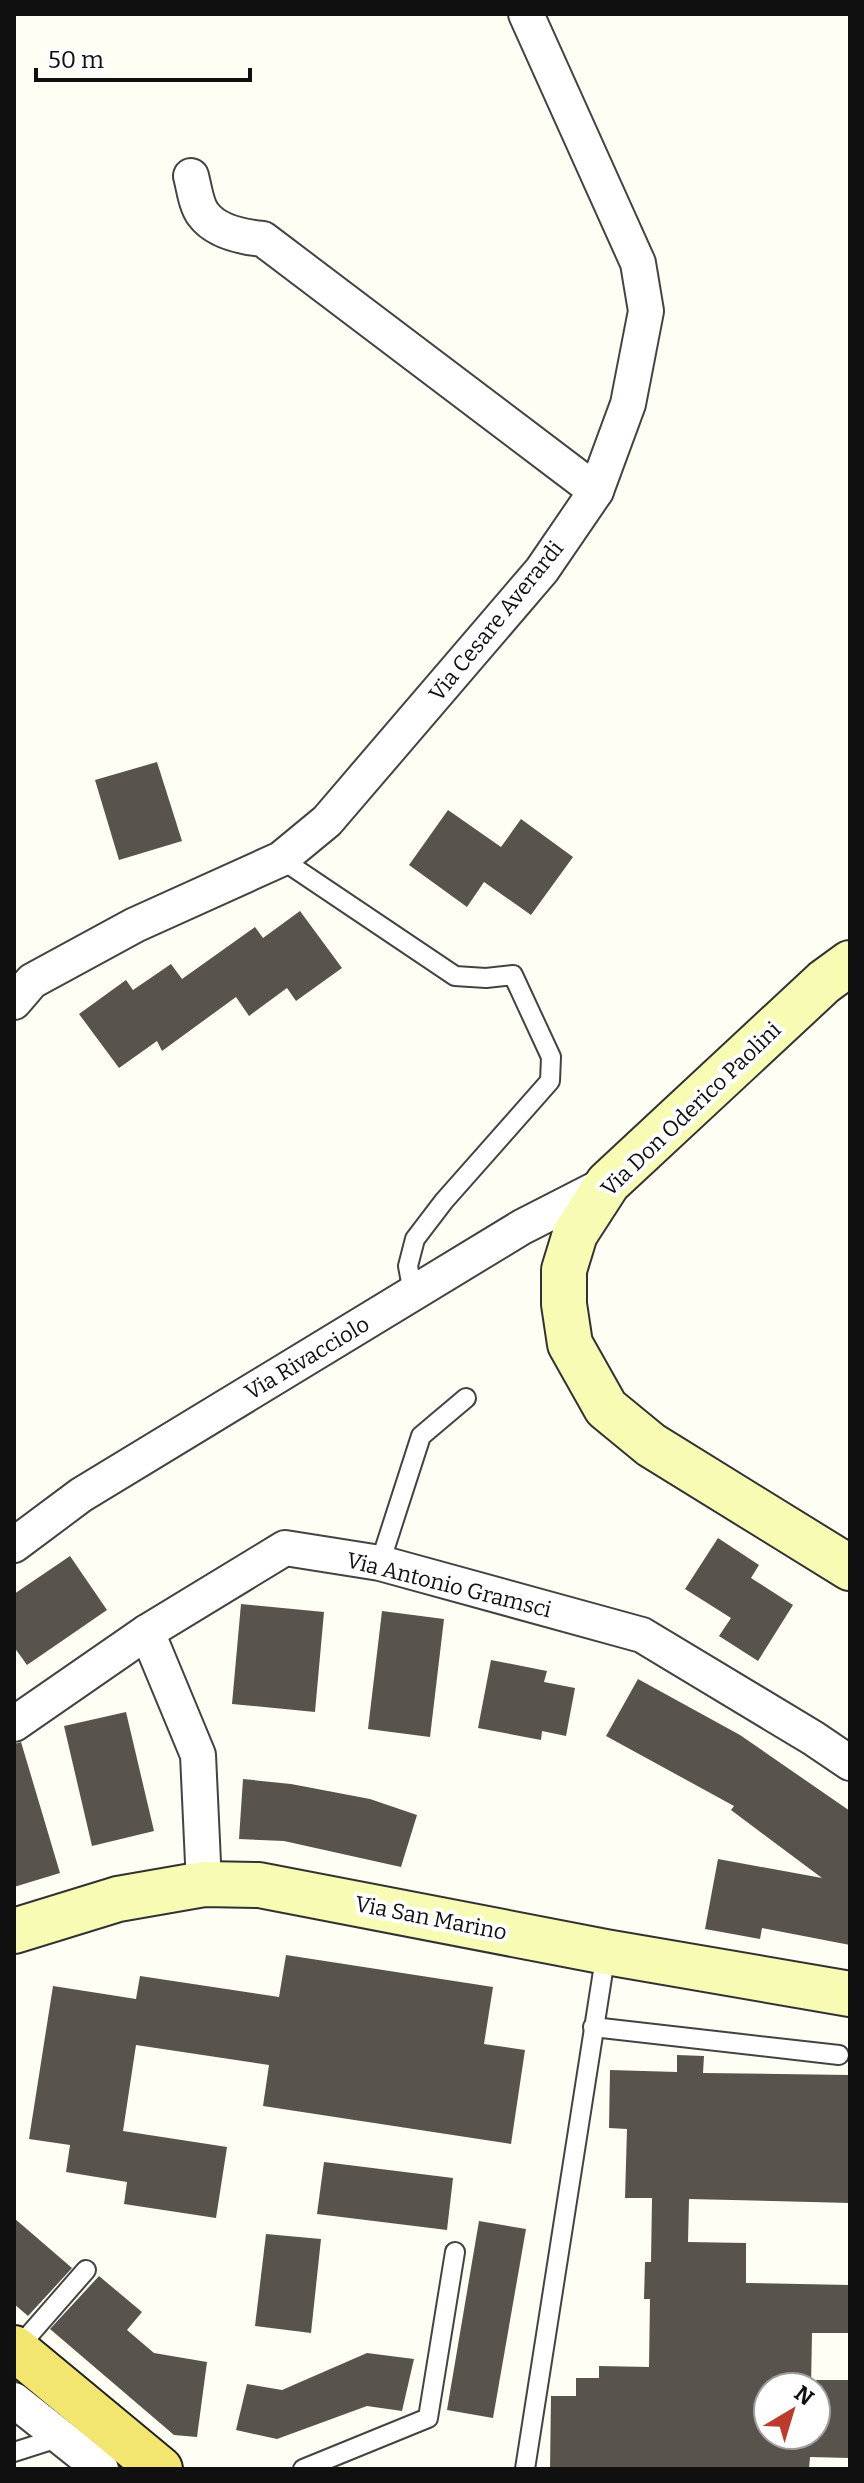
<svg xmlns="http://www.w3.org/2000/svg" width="864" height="2483" font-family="Bitter,serif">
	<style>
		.building { fill: #59534d }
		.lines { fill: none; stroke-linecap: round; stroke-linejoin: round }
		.lane-casing { stroke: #434343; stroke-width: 22 }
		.street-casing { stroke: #434343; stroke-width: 38 }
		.secondary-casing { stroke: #323232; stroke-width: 48 }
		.primary-casing { stroke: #212121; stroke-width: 48 }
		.lane { stroke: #fff; stroke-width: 18 }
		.street { stroke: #fff; stroke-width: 34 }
		.secondary { stroke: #f8fbb3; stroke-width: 44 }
		.primary { stroke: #f2e671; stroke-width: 44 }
		.labels { text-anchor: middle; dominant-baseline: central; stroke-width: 8; stroke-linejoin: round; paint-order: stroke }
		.street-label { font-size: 22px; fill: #101010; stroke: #fff }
	</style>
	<rect width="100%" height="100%" fill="#fefef4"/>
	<g class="building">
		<path d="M157,762l25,79 -63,19 -24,-80z"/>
		<path d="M448,810l53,37 20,-28 52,38 -42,58 -47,-33 -17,25 -58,-42z"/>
		<path d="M300,911l42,57 -46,33 -9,-13 -38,28 -13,-19 -74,54 -5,-10 -38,27 -40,-54 47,-34 7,10 38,-26 11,15 73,-52 8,11z"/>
		<path d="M718,1538l41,27 -8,13 42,27 -35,56 -39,-25 12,-18 -46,-29z"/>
		<path d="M70,1556l37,54 -80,55 -13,-18v-53z"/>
		<path d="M241,1604l83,8 -9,100 -83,-8z"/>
		<path d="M382,1611l62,8 -14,118 -62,-8z"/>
		<path d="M491,1660l56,11 -3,11 31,6 -9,48 -24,-5 -1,9 -63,-12z"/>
		<path d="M638,1679l102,56 110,76v134l-88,-17 -2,11 -55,-10 13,-70 104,19 -91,-68 3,-4 -128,-70z"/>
		<path d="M126,1712l28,119 -62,15 -28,-120z"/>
		<path d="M21,1742l39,131 -46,14v-143z"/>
		<path d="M243,1779l48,5 79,15 47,16 -16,52 -117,-26 -45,-2z"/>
		<path d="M286,1955l207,32 -9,57 41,6 -14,94 -248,-38 6,-41 -133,-20 -13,86 104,16 -11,71 -92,-14 3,-22 -61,-10 4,-27 -41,-6 24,-153 83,13 4,-23 139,21z"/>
		<path d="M677,2055l27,1 -1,17 147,2v128l-161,-4 -1,43 58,1v40l104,2v48h-38l-1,54h-43v48h48v-55h34v78l-40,-1 -1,12h-259l1,-73h25v-18h23v-12l50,1 1,-68h-6l1,-37h6l1,-64h-27l2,-69 -18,-1 1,-58 67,2z"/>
		<path d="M324,2162l129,16 -6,52 -130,-16z"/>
		<path d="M14,2218l58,50 -44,48 -14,-12z"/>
		<path d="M479,2221l47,8 -33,189 -46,-8z"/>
		<path d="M266,2234l55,5 -10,94 -56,-7z"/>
		<path d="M99,2276l43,36 -15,18 27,23 53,9 -10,75 -23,-2 -124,-106z"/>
		<path d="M367,2353l47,6 -12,52 -35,-5 -90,33 -41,-9 11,-46 35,6z"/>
	</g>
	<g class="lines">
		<defs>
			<g id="lane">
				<path d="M281,859l174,117 31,2 27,-3 38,82 -1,24 -106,120 -29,38 -7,27 5,27"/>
				<path d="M380,1563l41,-127 45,-38"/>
				<path d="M593,2027l246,28"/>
				<path d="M16,2350l70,-80"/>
				<path d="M14,2452l47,-15"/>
				<path d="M303,2469l125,-51 27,-166"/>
				<path d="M525,2469l81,-517"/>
			</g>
			<g id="street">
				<path d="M191,176c3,11 5,29 12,38 13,18 39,23 60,25l333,252"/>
				<path d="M14,1002l18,-21 103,-56 146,-66 46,-38 215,-251 54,-79 32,-87 18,-93 -8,-48 -112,-249"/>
				<path d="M14,1545l67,-50 441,-268 86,-44"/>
				<path d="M147,1632l51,123 6,129"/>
				<path d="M14,1724l133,-92 138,-84 95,15 262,72 171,103 37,25"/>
				<path d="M14,2400l87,69"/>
			</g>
			<g id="secondary">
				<path d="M850,963l-26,19 -216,201 -33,51 -11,36v34l6,40 36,64 45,37 199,123"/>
				<path d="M14,1931l104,-32 86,-15 55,1 347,67 244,42"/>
			</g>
			<path id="primary" d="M14,2348l146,121"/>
		</defs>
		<use href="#lane" class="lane-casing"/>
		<use href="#street" class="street-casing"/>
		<use href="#secondary" class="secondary-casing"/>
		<use href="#primary" class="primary-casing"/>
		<use href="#lane" class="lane"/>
		<use href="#street" class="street"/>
		<use href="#secondary" class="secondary"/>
		<use href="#primary" class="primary"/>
	</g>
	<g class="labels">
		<g class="street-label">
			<text transform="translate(496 621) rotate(-51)">Via Cesare Averardi</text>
			<text transform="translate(691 1109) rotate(-44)">Via Don Oderico Paolini</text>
			<text transform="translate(307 1358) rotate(-31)">Via Rivacciolo</text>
			<text transform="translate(449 1585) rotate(14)">Via Antonio Gramsci</text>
			<text transform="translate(431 1918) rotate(11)">Via San Marino</text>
		</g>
	</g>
	<rect width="864" height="2483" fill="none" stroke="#101010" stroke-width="32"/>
	<g transform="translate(792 2411) rotate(38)"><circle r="38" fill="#ffffff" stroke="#9f9f9f" stroke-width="2"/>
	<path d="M0-6L14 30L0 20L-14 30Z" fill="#bb3c2d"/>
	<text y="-12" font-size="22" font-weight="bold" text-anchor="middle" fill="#101010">N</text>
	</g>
	<path d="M36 68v12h214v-12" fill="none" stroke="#101010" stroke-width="4"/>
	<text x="48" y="68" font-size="24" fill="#101010" stroke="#ffffff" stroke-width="6" paint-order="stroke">50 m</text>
</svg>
